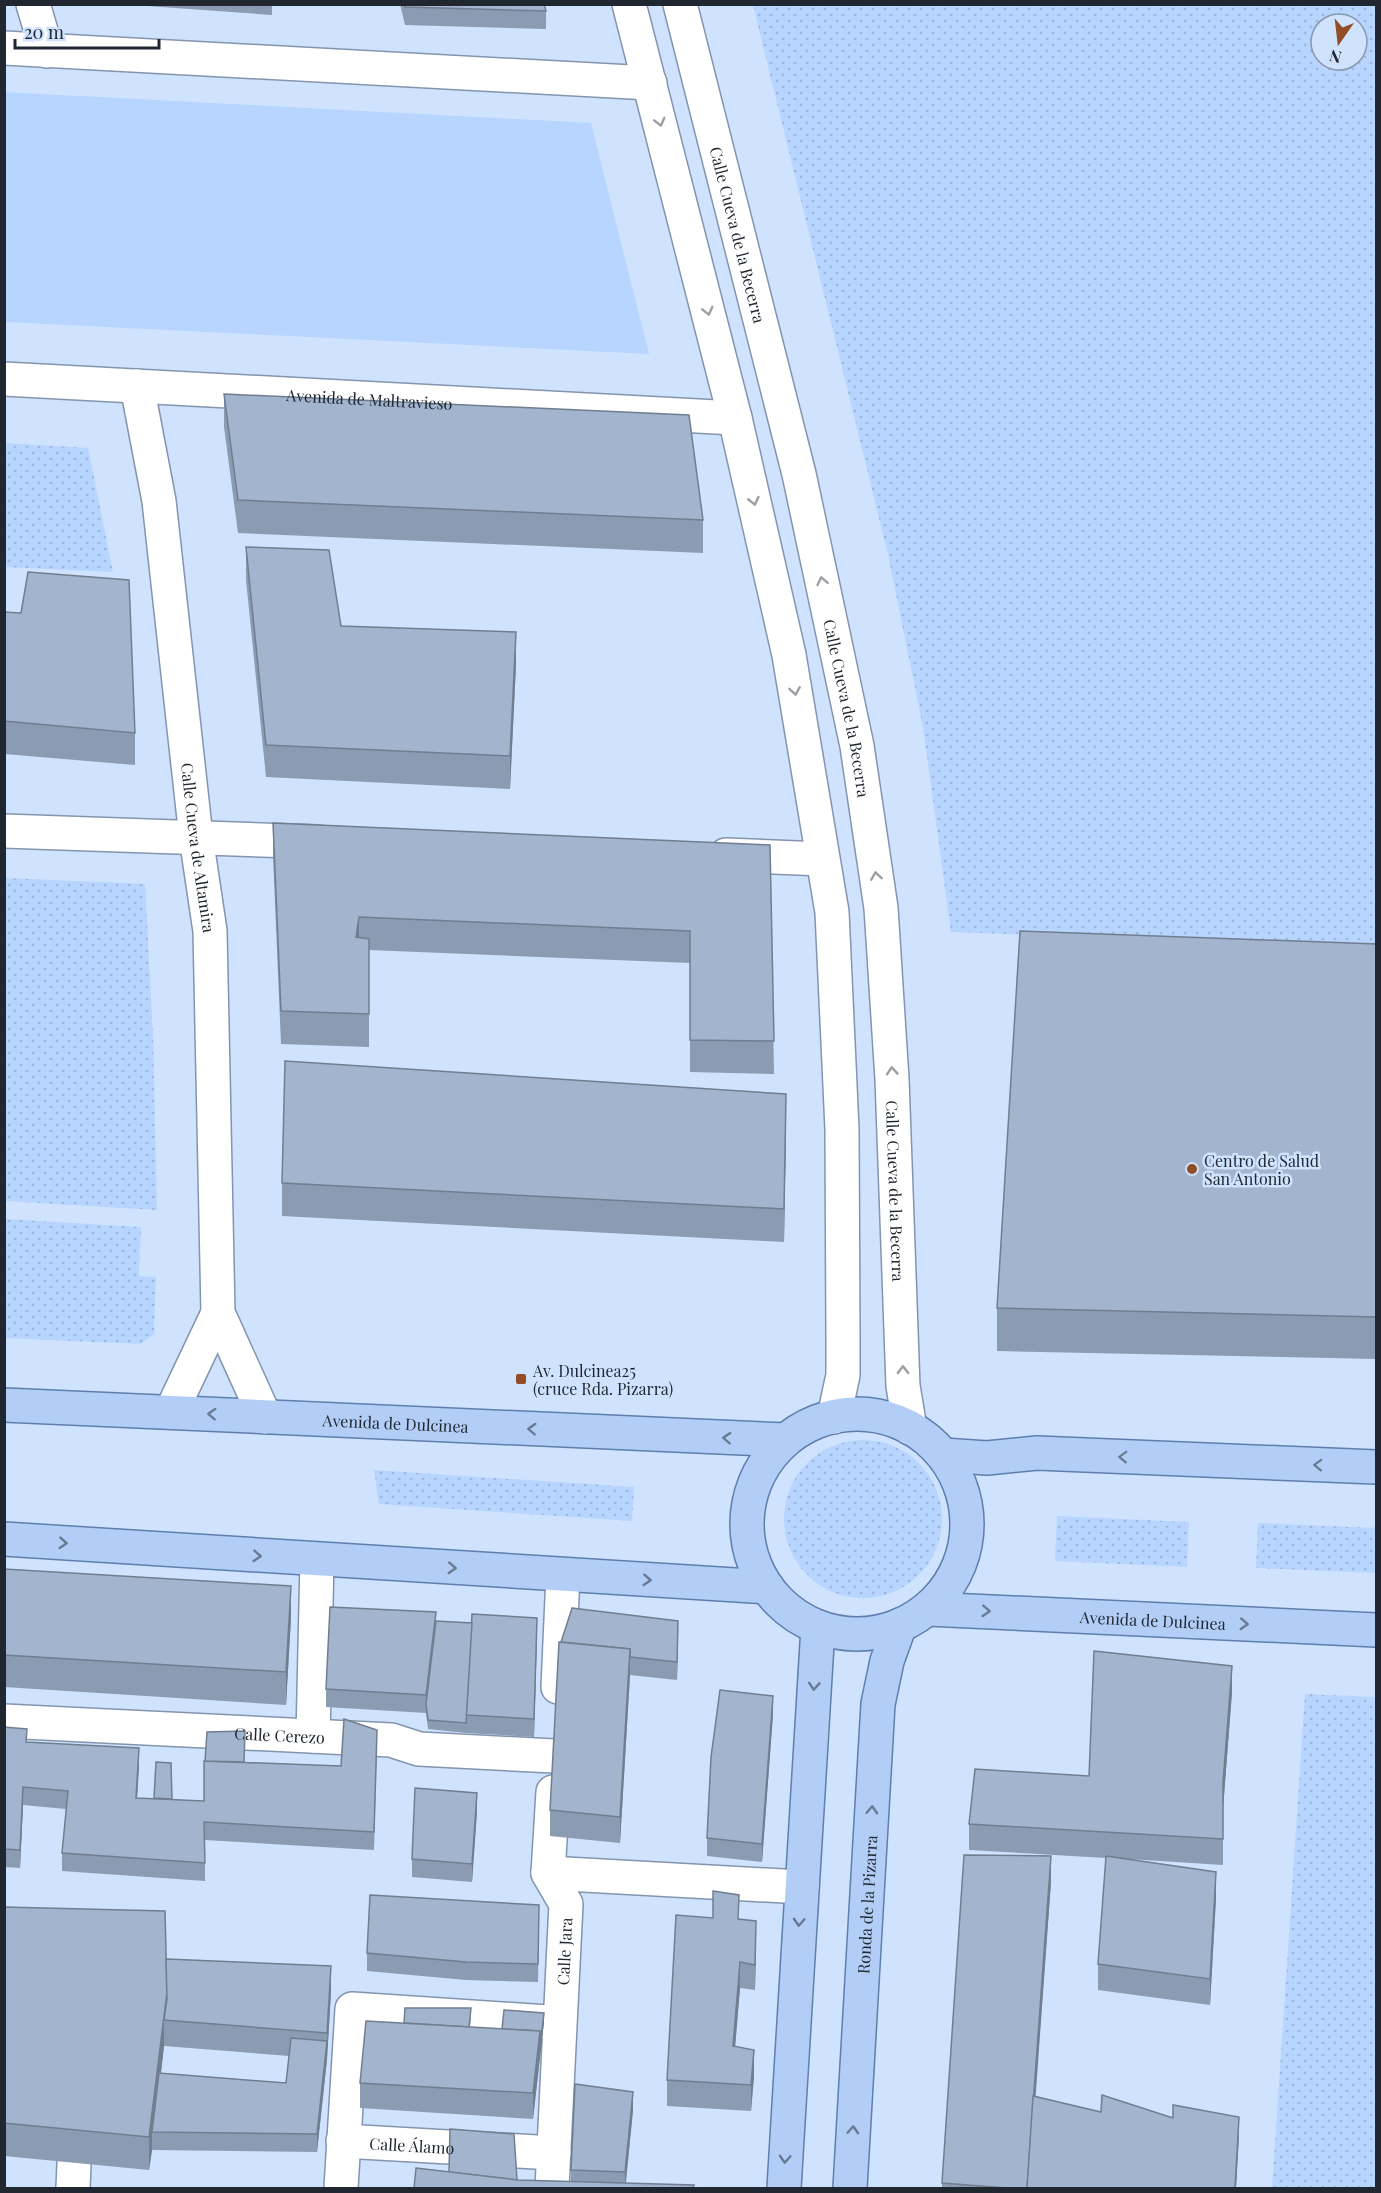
<svg xmlns="http://www.w3.org/2000/svg" width="1381" height="2193" font-family="'Playfair Display',serif">
	<style>
		.grass { fill: url(#grass-dots); fill-rule: evenodd }
		.park { fill: #b7d5ff }
		.lines { fill: none; stroke-linecap: round; stroke-linejoin: round }
		.minor-casing { stroke: #8395ae; stroke-width: 36 }
		.major-casing { stroke: #5e7fad; stroke-width: 36 }
		.minor { stroke: #fff; stroke-width: 33 }
		.major { stroke: #b2cef6; stroke-width: 33 }
		.wall { fill: #8b9bb1; fill-rule: evenodd }
		.shaded-wall { fill: #717e90 }
		.building { fill: #a2b4ce; stroke: #717e90; stroke-width: 1.5 }
		.oneway { stroke: #9b9ea2 }
		.oneway2 { stroke: #697a94 }
		.poi-dot { fill: #934c26; stroke: #d0e3fe; stroke-width: 2 }
		.labels { text-anchor: middle; dominant-baseline: central; stroke-width: 5; stroke-linejoin: round; paint-order: stroke }
		.street-label { font-size: 16px; fill: #202731; stroke: #d0e3fe }
		.poi-label { font-size: 16px; fill: #202731; stroke: #d0e3fe; text-anchor: start }
	</style>
	<defs>
		<pattern id="grass-dots" width="8" height="8" patternUnits="userSpaceOnUse" patternTransform="scale(1.5)"><rect width="8" height="8" fill="#b7d5ff"/><path d="M2 2h.1M6 6h.1" fill="none" stroke="#9db7db" stroke-width="1.8" stroke-linecap="round"/></pattern>
	</defs>
	<rect width="100%" height="100%" fill="#d0e3fe"/>
	<g class="grass">
		<path d="M753,5h623v942l-425,-15 -28,-205 -35,-172zM1321,24h36v36h-36z"/>
		<path d="M5,443l83,5 25,124 -108,-5z"/>
		<path d="M4,878l141,6 8,152 4,174 -152,-9z"/>
		<path d="M5,1219l136,8 -2,49 17,1 -2,57 -13,10 -136,-6z"/>
		<circle cx="863" cy="1519" r="79"/>
		<path d="M374,1470l260,17 -2,34 -253,-17z"/>
		<path d="M1057,1516l132,6 -2,45 -132,-6z"/>
		<path d="M1258,1523l118,5v45l-120,-5z"/>
		<path d="M1305,1694l71,3v491h-104z"/>
	</g>
	<path class="park" d="M4,92l587,31 58,231 -644,-32z"/>
	<g class="lines">
		<defs>
			<g id="minor">
				<path d="M33,4l14,47"/>
				<path d="M629,4l106,414 54,237 43,257 10,217 1,208v38l-9,42"/>
				<path id="s1" d="M680,4l119,470 58,272 24,162 11,171 11,307 7,42"/>
				<path d="M4,48l646,35"/>
				<path id="s2" d="M4,379l731,39"/>
				<path id="s3" d="M137,386l22,115 37,336 14,94 8,382 47,104"/>
				<path d="M4,831l314,11"/>
				<path d="M726,855l96,4"/>
				<path d="M171,1412l47,-99"/>
				<path d="M558,1687l5,-112"/>
				<path id="s4" d="M4,1721l387,19 28,9 135,7"/>
				<path d="M313,1736l4,-176"/>
				<path d="M548,1873l254,14"/>
				<path id="s5" d="M343,2141l211,12"/>
				<path d="M73,2188l1,-24"/>
				<path d="M341,2188l11,-179 196,13"/>
				<path id="s6" d="M552,2188l14,-284 -18,-31 5,-81"/>
			</g>
			<g id="major">
				<path id="s7" d="M4,1405l782,35"/>
				<circle cx="857" cy="1524" r="110"/>
				<path d="M943,1455l44,3 50,-5 339,14"/>
				<path d="M4,1539l763,48"/>
				<path id="s8" d="M928,1609l448,21"/>
				<path d="M784,2188l34,-561"/>
				<path id="s9" d="M850,2188l28,-484 9,-43 13,-36"/>
			</g>
		</defs>
		<use href="#minor" class="minor-casing"/>
		<use href="#major" class="major-casing"/>
		<use href="#minor" class="minor"/>
		<use href="#major" class="major"/>
	</g>
	<g class="wall">
		<path d="M146,4h126v11l-125,-9z"/>
		<path d="M400,4h144l2,7v18l-141,-4z"/>
		<path d="M224,394l479,126v33l-465,-20 -14,-106z"/>
		<path d="M246,547l95,79 175,39 -6,124 -244,-12 -20,-197z"/>
		<path d="M4,612l17,1 114,120v32l-131,-11z"/>
		<path d="M273,823l497,22 4,229 -84,-2v-109l-321,-13v97l-88,-3 -8,-188z"/>
		<path d="M1377,944v415l-380,-8v-43z"/>
		<path d="M786,1127l-2,115 -502,-26v-33z"/>
		<path d="M4,1569l287,49 -5,87 -282,-18z"/>
		<path d="M436,1621l101,15 -3,101 -68,-4 -38,-4 -2,-16 -100,-6v-18z"/>
		<path d="M678,1639l-1,41 -47,-5 -10,168 -70,-7v-26l11,-168z"/>
		<path d="M1232,1692l-9,116v57l-95,-6 88,39 -6,107 -112,-15v-26l8,-106 -137,-8v-26l120,-48z"/>
		<path d="M773,1714l-11,148 -55,-6v-18z"/>
		<path d="M4,1727l23,15 112,24 -2,32 67,3 40,-39 97,4 36,-18 -3,102 -169,-10v41l-143,-10v-18l4,-44 -43,-4 -3,63 -16,-1z"/>
		<path d="M477,1811l-5,71 -60,-5v-18z"/>
		<path d="M1051,1882l-16,214 66,16 72,6 66,17 -3,53h-294v-5z"/>
		<path d="M4,1907l162,52 165,33 -4,67 -10,93 -165,-2 -3,20 -145,-14zM164,2046l125,10 -3,27 -125,-10z"/>
		<path d="M713,1918l26,1 17,28 -1,43 -15,-2 -5,58 19,30 -3,35 -84,-5v-26z"/>
		<path d="M539,1923l-1,59 -72,-2 -99,-9v-18z"/>
		<path d="M471,2017l-1,10 32,2 42,-7 -11,97 -173,-11v-25l44,-60z"/>
		<path d="M633,2110l-7,73 68,5h-280l35,-16 68,8 54,2v-12z"/>
	</g>
	<g class="shaded-wall">
		<path d="M516,632v33l-6,124v-33z"/>
		<path d="M359,917v32l-3,-12z"/>
		<path d="M786,1094v33l-2,115v-33z"/>
		<path d="M291,1586v32l-5,87v-33z"/>
		<path d="M537,1618v18l-3,101v-18z"/>
		<path d="M678,1621v18l-1,41v-18z"/>
		<path d="M630,1649v26l-10,168v-26z"/>
		<path d="M1232,1666v26l-9,117v-26z"/>
		<path d="M773,1696v18l-11,148v-18z"/>
		<path d="M139,1748v18l-3,50v-18z"/>
		<path d="M23,1787v18l-3,63v-18z"/>
		<path d="M477,1793v18l-5,71v-18z"/>
		<path d="M1051,1856v26l-22,306h-2z"/>
		<path d="M1216,1872v26l-6,107v-26z"/>
		<path d="M756,1921v26l-1,43v-25z"/>
		<path d="M740,1962v26l-7,84v-26z"/>
		<path d="M331,1966v26l-4,67 -10,93v-18l10,-93z"/>
		<path d="M167,1992l-3,28v26l-10,86h-2v18l-3,20v-33z"/>
		<path d="M544,2013v9l-11,97v-26l7,-62z"/>
		<path d="M754,2050v26l-3,35v-26z"/>
		<path d="M633,2092v18l-8,78v-16z"/>
		<path d="M1239,2117v18l-3,53h-1z"/>
	</g>
	<g class="building">
		<path d="M405,4h139l2,7 -141,-4z"/>
		<path d="M224,394l465,21 14,105 -465,-20z"/>
		<path d="M246,547l83,3 12,76 175,6 -6,124 -244,-11z"/>
		<path d="M28,572l101,8 6,153 -131,-12v-109l17,1z"/>
		<path d="M273,823l497,22 4,196 -84,-1v-109l-331,-14 -3,20 13,2v75l-88,-3z"/>
		<path d="M1020,931l357,13v373l-380,-9z"/>
		<path d="M285,1061l501,33 -2,115 -502,-26z"/>
		<path d="M4,1569l287,17 -5,86 -282,-17z"/>
		<path d="M330,1607l106,5 -10,83 -100,-6z"/>
		<path d="M572,1608l106,13 -1,41 -47,-5v-8l-69,-7z"/>
		<path d="M472,1614l65,4 -3,101 -68,-4z"/>
		<path d="M436,1621l36,2 -6,100 -38,-3 -2,-16z"/>
		<path d="M559,1642l71,7 -10,168 -70,-7z"/>
		<path d="M1094,1651l138,15 -9,117v56l-254,-15 6,-55 114,7z"/>
		<path d="M720,1690l53,6 -11,148 -55,-6 4,-81z"/>
		<path d="M344,1719l33,11 -3,102 -170,-10 1,41 -143,-10 6,-62 -45,-4 -3,63 -16,-1v-122l23,2 -1,13 113,6 -3,50 68,3v-40l137,5z"/>
		<path d="M245,1731l-1,31 -39,-1 2,-29z"/>
		<path d="M156,1762l15,1 1,36 -18,-1z"/>
		<path d="M415,1788l62,5 -5,71 -60,-5z"/>
		<path d="M964,1855l87,1 -24,332h-20l-65,-5z"/>
		<path d="M1106,1856l110,16 -6,107 -112,-15z"/>
		<path d="M713,1891l26,4 -1,24 18,2 -1,44 -15,-3 -7,84 21,4 -3,35 -84,-5 9,-165 37,3z"/>
		<path d="M370,1895l169,10 -1,59 -72,-2 -99,-9z"/>
		<path d="M4,1907l161,4 2,81 -18,145 -145,-14z"/>
		<path d="M166,1959l165,7 -4,67 -163,-13 3,-21z"/>
		<path d="M405,2008h66l-2,19 -65,-4z"/>
		<path d="M504,2010l40,3 -4,35v-17l-38,-2z"/>
		<path d="M366,2021l174,10 -7,62 -173,-10z"/>
		<path d="M291,2038l36,3 -10,93 -165,-2 7,-59 127,10z"/>
		<path d="M575,2084l58,8 -8,80 -54,-2z"/>
		<path d="M1102,2095l71,23v-13l66,12 -4,71h-208l6,-92 68,16z"/>
		<path d="M450,2129l64,5 3,46 -68,-8z"/>
		<path d="M416,2168l102,12 176,5 -1,3h-279z"/>
	</g>
	<defs><path id="oneway-chevron" d="M-2-3.5L2.5 0L-2 3.5" fill="none" stroke-width="1.6" stroke-linecap="round" stroke-linejoin="round" transform="scale(1.5)"/></defs>
	<g class="oneway">
		<use href="#oneway-chevron" transform="translate(660 122) rotate(76)"/>
		<use href="#oneway-chevron" transform="translate(708 311) rotate(76)"/>
		<use href="#oneway-chevron" transform="translate(754 501) rotate(77)"/>
		<use href="#oneway-chevron" transform="translate(822 581) rotate(-102)"/>
		<use href="#oneway-chevron" transform="translate(795 691) rotate(81)"/>
		<use href="#oneway-chevron" transform="translate(876 876) rotate(-99)"/>
		<use href="#oneway-chevron" transform="translate(892 1071) rotate(-94)"/>
		<use href="#oneway-chevron" transform="translate(903 1370) rotate(-91)"/>
	</g>
	<g class="oneway2">
		<use href="#oneway-chevron" transform="translate(212 1414) rotate(-177)"/>
		<use href="#oneway-chevron" transform="translate(532 1429) rotate(-177)"/>
		<use href="#oneway-chevron" transform="translate(727 1438) rotate(-177)"/>
		<use href="#oneway-chevron" transform="translate(1123 1457) rotate(-178)"/>
		<use href="#oneway-chevron" transform="translate(1318 1465) rotate(-178)"/>
		<use href="#oneway-chevron" transform="translate(63 1543) rotate(4)"/>
		<use href="#oneway-chevron" transform="translate(257 1556) rotate(4)"/>
		<use href="#oneway-chevron" transform="translate(452 1568) rotate(3)"/>
		<use href="#oneway-chevron" transform="translate(647 1580) rotate(4)"/>
		<use href="#oneway-chevron" transform="translate(986 1611) rotate(3)"/>
		<use href="#oneway-chevron" transform="translate(1244 1624) rotate(3)"/>
		<use href="#oneway-chevron" transform="translate(814 1686) rotate(94)"/>
		<use href="#oneway-chevron" transform="translate(872 1810) rotate(-87)"/>
		<use href="#oneway-chevron" transform="translate(799 1922) rotate(93)"/>
		<use href="#oneway-chevron" transform="translate(853 2130) rotate(-87)"/>
		<use href="#oneway-chevron" transform="translate(785 2159) rotate(93)"/>
	</g>
	<g class="poi-dot">
		<circle cx="1192" cy="1169" r="6"/>
		<rect x="515" y="1373" width="12" height="12" rx="3"/>
	</g>
	<g class="labels">
		<g class="street-label">
			<text stroke="none"><textPath href="#s1" startOffset="238">Calle Cueva de la Becerra</textPath></text>
			<text stroke="none"><textPath href="#s2" startOffset="366">Avenida de Maltravieso</textPath></text>
			<text stroke="none"><textPath href="#s1" startOffset="724">Calle Cueva de la Becerra</textPath></text>
			<text stroke="none"><textPath href="#s3" startOffset="466">Calle Cueva de Altamira</textPath></text>
			<text stroke="none"><textPath href="#s1" startOffset="1210">Calle Cueva de la Becerra</textPath></text>
			<text stroke="none"><textPath href="#s7" startOffset="392">Avenida de Dulcinea</textPath></text>
			<text stroke="none"><textPath href="#s8" startOffset="225">Avenida de Dulcinea</textPath></text>
			<text stroke="none"><textPath href="#s4" startOffset="276">Calle Cerezo</textPath></text>
			<text stroke="none"><textPath href="#s9" startOffset="284">Ronda de la Pizarra</textPath></text>
			<text stroke="none"><textPath href="#s6" startOffset="237">Calle Jara</textPath></text>
			<text stroke="none"><textPath href="#s5" startOffset="69">Calle Álamo</textPath></text>
		</g>
		<g class="poi-label">
			<text x="1204" y="1160">Centro de Salud<tspan x="1204" dy="18">San Antonio</tspan></text>
			<text x="533" y="1370">Av. Dulcinea25<tspan x="533" dy="18">(cruce Rda. Pizarra)</tspan></text>
		</g>
	</g>
	<rect width="1381" height="2193" fill="none" stroke="#202731" stroke-width="12"/>
	<g transform="translate(1339 42) rotate(194)"><circle r="28" fill="#d0e3fe" stroke="#8a98ac" stroke-width="1.5"/>
	<path d="M0-4.5L10 22L0 15L-10 22Z" fill="#934c26"/>
	<text y="-9" font-size="16" font-weight="bold" text-anchor="middle" fill="#202731">N</text>
	</g>
	<path d="M15 39v9h144v-9" fill="none" stroke="#202731" stroke-width="3"/>
	<text x="24" y="39" font-size="18" fill="#202731" stroke="#d0e3fe" stroke-width="4.5" paint-order="stroke">20 m</text>
</svg>
